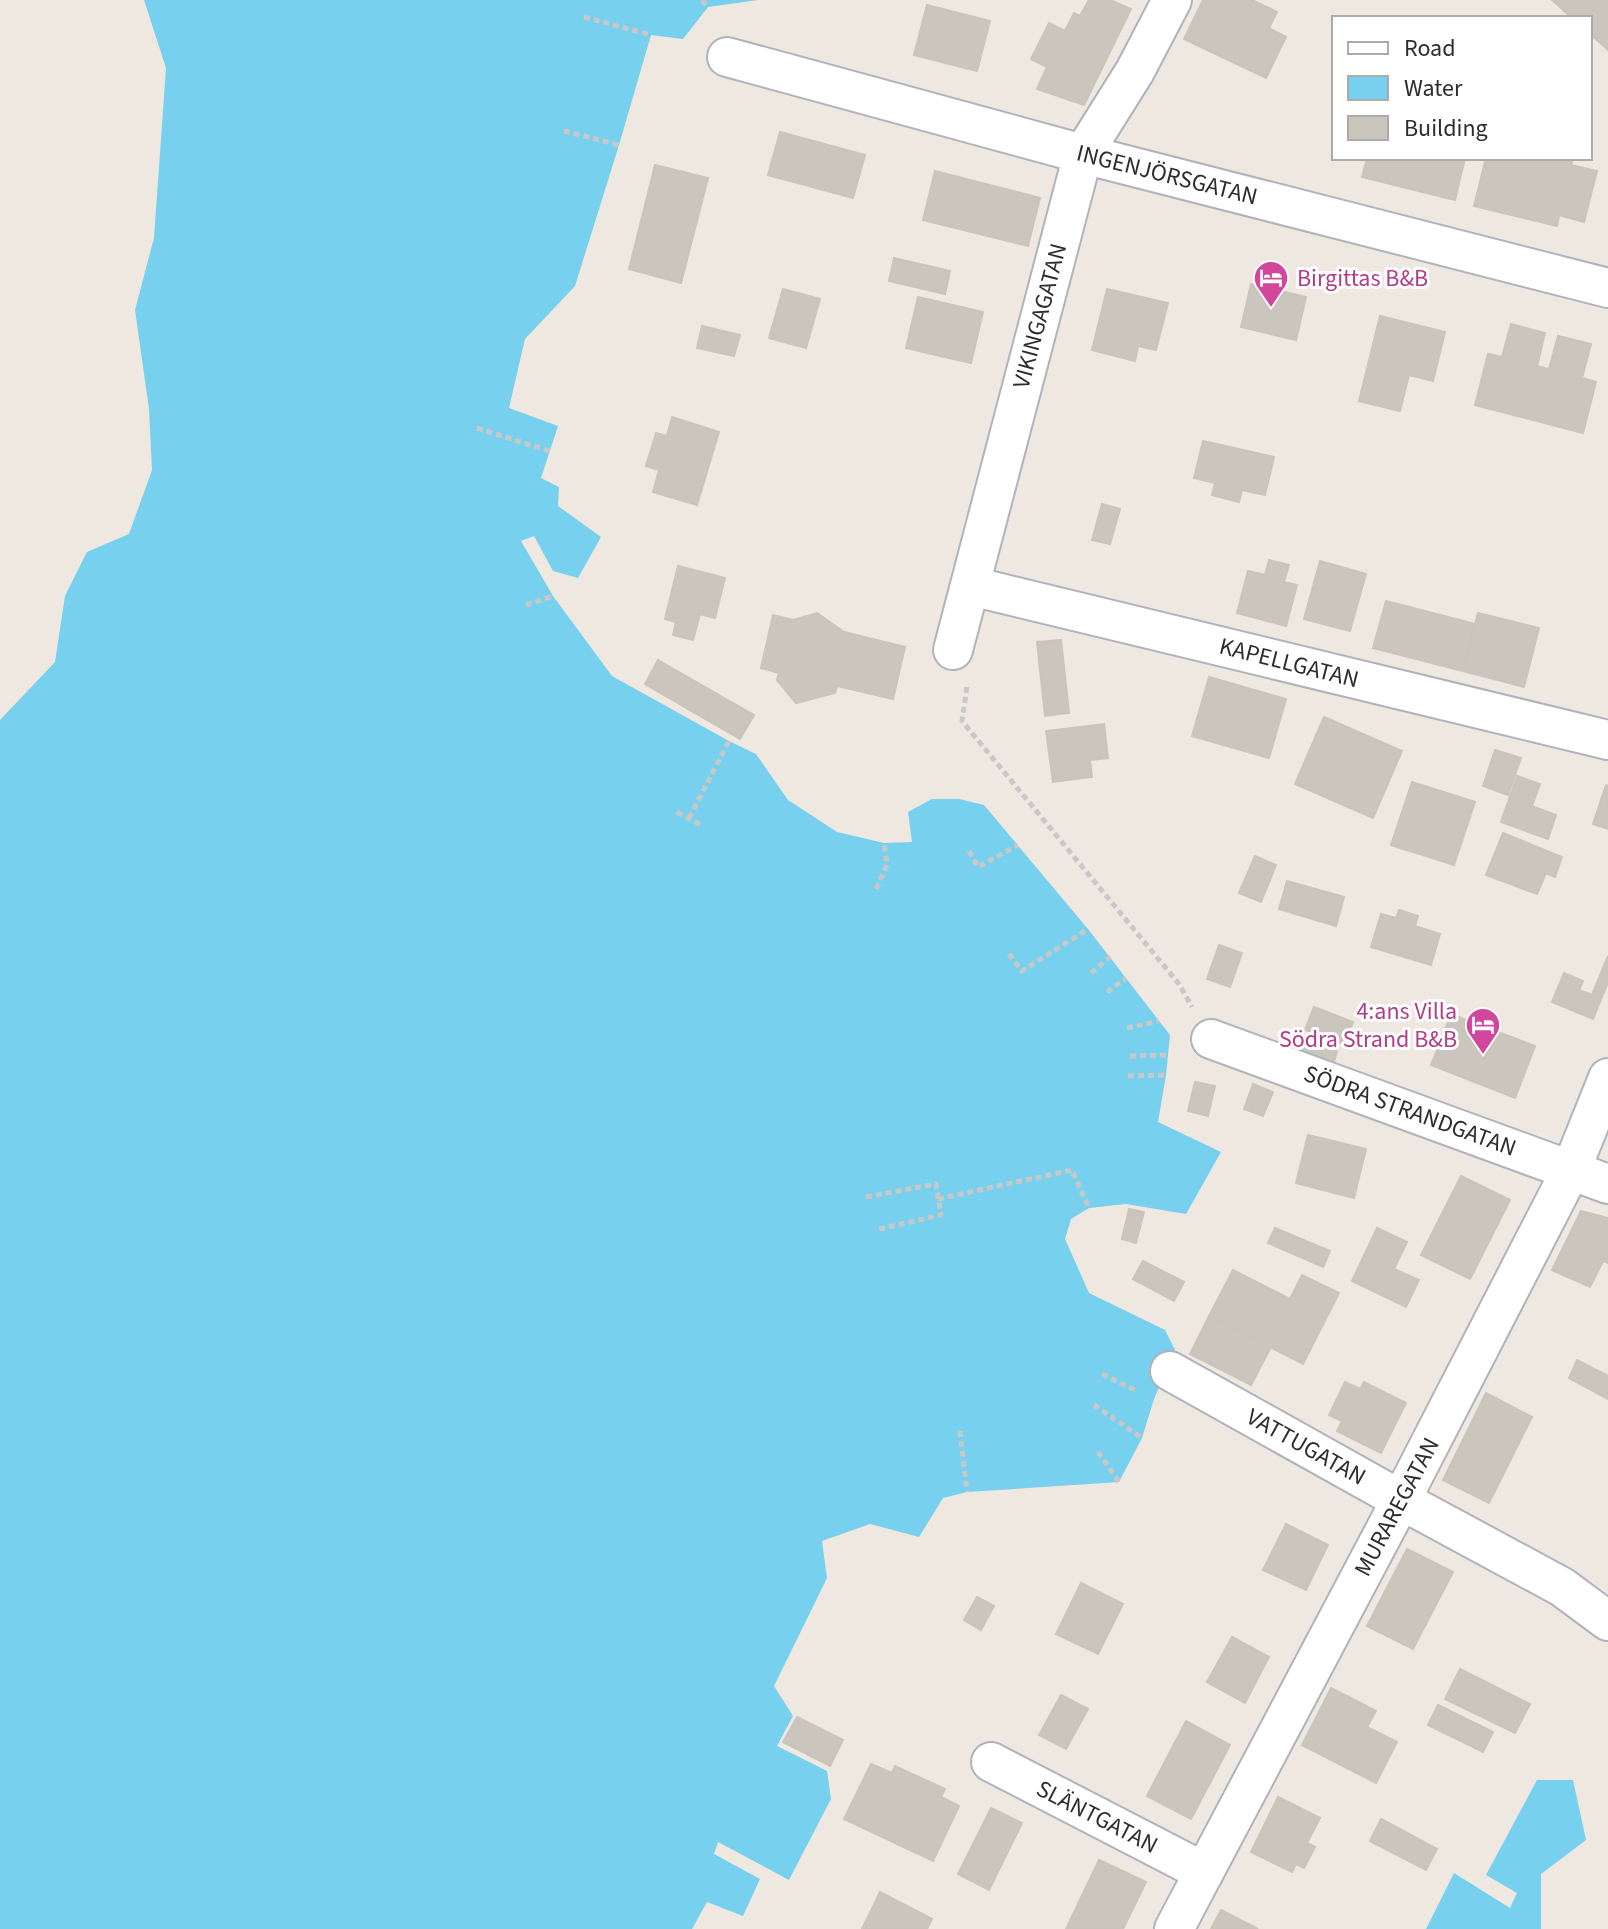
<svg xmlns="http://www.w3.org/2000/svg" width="1608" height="1929" font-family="'Source Sans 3',sans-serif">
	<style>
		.water { fill: #76d0ee }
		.building { fill: #cac6be; stroke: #cac4b9; stroke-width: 2 }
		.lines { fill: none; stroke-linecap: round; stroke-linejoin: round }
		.street-casing { stroke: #b0b3bd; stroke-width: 42 }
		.path { stroke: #c8c8c8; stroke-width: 5; stroke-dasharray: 6 4; stroke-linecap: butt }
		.street { stroke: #fff; stroke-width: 38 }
		.labels { text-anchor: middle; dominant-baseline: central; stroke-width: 6; stroke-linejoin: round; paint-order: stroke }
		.street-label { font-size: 24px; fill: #2d2d2d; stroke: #fff }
		.hotel-label { font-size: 24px; fill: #b23c85; stroke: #fff; text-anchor: start }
	</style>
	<rect width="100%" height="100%" fill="#eee8e0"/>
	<g class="water">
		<path d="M144,0h614l-50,7 -25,32 -32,-4 -32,110 -44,141 -50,53 -16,69 49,18 -17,52 18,9 -1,19 43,31 -23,41 -25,-7 -19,-35 -13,5 32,55 59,80 117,65 27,13 32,46 49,32 47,11 28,-1 -4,-30 24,-13h27l25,6 104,124 82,106 -4,40 -8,47 63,30 -35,62 -60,-10 -37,4 -18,11 -6,20 24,54 76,37 10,20 -21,49 -12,39 -23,44 -152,10 -24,6 -24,39 -49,-13 -48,17 5,37 -53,108 19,30 -16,30 50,25 4,28 -42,81 -71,-38 -4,12 46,25 -17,37 -36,-14 -15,27h-692v-1209l55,-58 10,-66 22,-44 42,-18 23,-64 -3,-61 -14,-99 19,-72 12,-170z"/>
		<path d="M1537,1780h36l13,60 -45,34v55h-115l28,-56 56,35 7,-15 -31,-18z"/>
	</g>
	<g class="building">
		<path d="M1089,0h21l21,9 -47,96 -47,-16 10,-22 -16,-8 18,-36 16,8 9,-18 6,3z"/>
		<path d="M1203,0h49l25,12 -8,16 17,9 -20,41 -82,-39z"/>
		<path d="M1552,0h56v50l-18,-16v-16h-18z"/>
		<path d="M927,5l63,16 -13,50 -63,-16z"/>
		<path d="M780,132l85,23 -12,43 -85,-23z"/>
		<path d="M1367,158h98l-10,42 -93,-23z"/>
		<path d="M1486,158h87l-2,7 26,6 -13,51 -25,-7 -2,11 -83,-20z"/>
		<path d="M655,165l53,13 -27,105 -52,-14z"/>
		<path d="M935,171l105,27 -12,48 -105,-26z"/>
		<path d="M894,258l56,13 -5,23 -56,-13z"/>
		<path d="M1251,284l55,13 -10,43 -55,-13z"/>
		<path d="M783,289l37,10 -14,49 -37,-10z"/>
		<path d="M1107,289l61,14 -12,47 -18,-4 -3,15 -43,-11z"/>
		<path d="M918,297l65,15 -12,51 -65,-15z"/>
		<path d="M1380,316l65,16 -12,49 -24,-6 -9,36 -41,-10z"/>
		<path d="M1511,324l34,9 -8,33 12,3 9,-33 33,8 -9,34 14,4 -13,51 -108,-28 13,-51 14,3z"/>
		<path d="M702,326l38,9 -6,21 -37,-8z"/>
		<path d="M672,417l47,15 -22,73 -44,-13 6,-22 -13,-4 10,-33 11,3z"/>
		<path d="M1203,441l71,16 -9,38 -23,-5 -3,12 -27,-7 3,-12 -21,-5z"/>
		<path d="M1102,504l18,5 -10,35 -18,-4z"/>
		<path d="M1269,560l20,5 -5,17 13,3 -11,41 -49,-13 11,-42 17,4z"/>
		<path d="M1320,561l46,13 -16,57 -46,-12z"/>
		<path d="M678,566l47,12 -10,40 -15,-4 -7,26 -20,-5 3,-13 -11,-3z"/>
		<path d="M1386,601l89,23 -12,47 -90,-23z"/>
		<path d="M817,613l27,19 61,15 -12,52 -56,-13 -2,7 -39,10 -19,-23 2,-7 -18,-5 12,-53 20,5z"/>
		<path d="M1478,613l61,15 -15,59 -61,-16z"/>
		<path d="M1061,640l8,73 -24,3 -8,-74z"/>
		<path d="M658,660l96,55 -14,24 -95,-55z"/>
		<path d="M1209,677l77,22 -17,59 -77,-22z"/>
		<path d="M1324,717l78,34 -29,67 -78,-34z"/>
		<path d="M1104,724l4,34 -18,2 2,17 -39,5 -7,-51z"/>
		<path d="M1495,750l26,8 -13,37 -25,-9z"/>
		<path d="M1517,776l23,8 -8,22 24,9 -8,24 -47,-17z"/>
		<path d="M1412,782l63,20 -21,63 -63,-20z"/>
		<path d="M1606,785l2,1v43l-15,-5z"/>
		<path d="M1503,833l59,24 -7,20 -9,-4 -9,21 -51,-19z"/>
		<path d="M1255,856l21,9 -15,37 -22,-9z"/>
		<path d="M1287,881l57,16 -8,29 -57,-17z"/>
		<path d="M1399,910l19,6 -3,10 25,8 -9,31 -60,-18 10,-33 15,4z"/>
		<path d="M1219,945l23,8 -12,34 -23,-8z"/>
		<path d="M1608,956v26l-15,37 -41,-17 12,-29 19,8 -4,9 13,5z"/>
		<path d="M1314,1007l39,15 -9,22 -39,-14z"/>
		<path d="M1451,1014l84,32 -20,52 -84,-33z"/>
		<path d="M1296,1034l42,13 -4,15 -43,-13z"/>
		<path d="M1195,1082l20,4 -7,30 -20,-5z"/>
		<path d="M1253,1084l20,8 -10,24 -19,-7z"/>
		<path d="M1308,1135l58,14 -12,49 -58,-15z"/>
		<path d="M1461,1176l49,24 -40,79 -49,-24z"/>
		<path d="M1129,1209l15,3 -8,31 -14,-4z"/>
		<path d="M1581,1211l27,7v45l-5,-2 -13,26 -38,-17z"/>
		<path d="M1275,1228l55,23 -7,16 -55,-24z"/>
		<path d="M1377,1228l30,14 -13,27 25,11 -13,27 -54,-26z"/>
		<path d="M1143,1261l41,21 -10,19 -41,-22z"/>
		<path d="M1233,1270l57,29 12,-24 37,18 -36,71 -94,-48z"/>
		<path d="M1209,1316l62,31 -20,38 -61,-31z"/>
		<path d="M1577,1360l31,16v23l-39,-21z"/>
		<path d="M1345,1382l15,7 4,-7 42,21 -25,50 -44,-22 5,-10 -13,-6z"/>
		<path d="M1486,1393l46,24 -43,86 -46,-23z"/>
		<path d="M1286,1524l42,21 -22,45 -43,-20z"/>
		<path d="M1407,1549l46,23 -40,77 -46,-23z"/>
		<path d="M1081,1583l42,21 -25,50 -42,-20z"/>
		<path d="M977,1597l17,9 -13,24 -17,-10z"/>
		<path d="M1232,1637l37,20 -24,46 -38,-21z"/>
		<path d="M1460,1669l70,35 -15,29 -70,-34z"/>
		<path d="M1331,1688l45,23 -9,16 30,15 -21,41 -74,-38z"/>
		<path d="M1061,1695l27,14 -22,40 -27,-14z"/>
		<path d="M1438,1705l55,27 -10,20 -55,-27z"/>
		<path d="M797,1717l46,23 -13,26 -47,-24z"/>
		<path d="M1186,1721l44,24 -39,74 -44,-23z"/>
		<path d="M871,1764l21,9 3,-7 50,23 -4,8 18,9 -26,55 -89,-42z"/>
		<path d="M1278,1797l42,21 -13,25 8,4 -11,21 -8,-4 -4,8 -41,-20z"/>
		<path d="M991,1808l31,15 -33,67 -31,-16z"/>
		<path d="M1381,1819l56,30 -11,21 -56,-29z"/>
		<path d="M1099,1860l47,22 -23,47h-57z"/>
		<path d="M880,1892l52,27 -5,10h-65z"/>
		<path d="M1221,1910l37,19h-47z"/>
	</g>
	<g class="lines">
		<defs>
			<g id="street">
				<path d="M727,57l356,97 525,134"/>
				<path d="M971,586l637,154"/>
				<path d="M953,650l130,-496 52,-83 37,-71"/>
				<path d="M1211,1039l397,145"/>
				<path d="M1170,1371l231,129 161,87 46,34"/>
				<path d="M991,1762l213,110"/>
				<path d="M1174,1929l227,-429 170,-330 37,-92"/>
			</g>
		</defs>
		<use href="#street" class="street-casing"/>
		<g class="path">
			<path d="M702,0l6,7"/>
			<path d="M584,17l67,18"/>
			<path d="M564,131l55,14"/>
			<path d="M477,428l73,23"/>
			<path d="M526,605l27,-9"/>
			<path d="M967,687l-5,34 217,263 13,23"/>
			<path d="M677,812l24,13"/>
			<path d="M689,818l40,-77"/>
			<path d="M969,851l9,16 40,-22"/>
			<path d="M876,889l11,-24 -3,-22"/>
			<path d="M1009,954l13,17 66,-42"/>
			<path d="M1091,973l19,-16"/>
			<path d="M1107,992l19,-14"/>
			<path d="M1127,1028l32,-7"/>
			<path d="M1130,1056l38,-1"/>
			<path d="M1128,1076l38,-1"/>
			<path d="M866,1197l70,-13 5,31 -66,15"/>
			<path d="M938,1199l134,-29 17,38"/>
			<path d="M1102,1374l33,16"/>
			<path d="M1094,1405l48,33"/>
			<path d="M960,1431l7,61"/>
			<path d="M1098,1452l21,30"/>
		</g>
		<use href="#street" class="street"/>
	</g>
	<defs>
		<symbol id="hotel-pin" viewBox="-11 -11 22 30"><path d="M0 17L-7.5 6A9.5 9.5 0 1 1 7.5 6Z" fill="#d1479c" stroke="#fff"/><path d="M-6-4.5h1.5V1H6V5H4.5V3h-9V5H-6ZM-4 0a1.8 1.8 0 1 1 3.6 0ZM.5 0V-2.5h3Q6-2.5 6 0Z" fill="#fff"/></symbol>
	</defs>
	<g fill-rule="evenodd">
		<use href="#hotel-pin" x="1251" y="258" width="40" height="54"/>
		<use href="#hotel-pin" x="1463" y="1005" width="40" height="54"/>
	</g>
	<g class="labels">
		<g class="street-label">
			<text transform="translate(1167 175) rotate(14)">INGENJÖRSGATAN</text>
			<text transform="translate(1040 316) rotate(-75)">VIKINGAGATAN</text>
			<text transform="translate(1289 663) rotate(14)">KAPELLGATAN</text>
			<text transform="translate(1410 1111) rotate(20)">SÖDRA STRANDGATAN</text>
			<text transform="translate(1306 1447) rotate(29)">VATTUGATAN</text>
			<text transform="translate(1397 1507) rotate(-62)">MURAREGATAN</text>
			<text transform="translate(1097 1817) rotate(27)">SLÄNTGATAN</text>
		</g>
		<g class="hotel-label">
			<text x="1297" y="278">Birgittas B&amp;B</text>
			<text x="1457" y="1011" text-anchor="end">4:ans Villa<tspan x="1457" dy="28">Södra Strand B&amp;B</tspan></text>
		</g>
	</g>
	<rect x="1332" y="16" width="260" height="144" fill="#ffffff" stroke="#ababab" stroke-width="2"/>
	<rect x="1348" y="42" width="40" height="12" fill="#ffffff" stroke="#ababab" stroke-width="2"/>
	<text x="1404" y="56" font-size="24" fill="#2d2d2d">Road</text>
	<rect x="1348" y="76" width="40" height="24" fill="#76d0ee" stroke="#ababab" stroke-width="2"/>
	<text x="1404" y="96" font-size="24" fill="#2d2d2d">Water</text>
	<rect x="1348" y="116" width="40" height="24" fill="#cac6be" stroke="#ababab" stroke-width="2"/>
	<text x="1404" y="136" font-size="24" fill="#2d2d2d">Building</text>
</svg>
